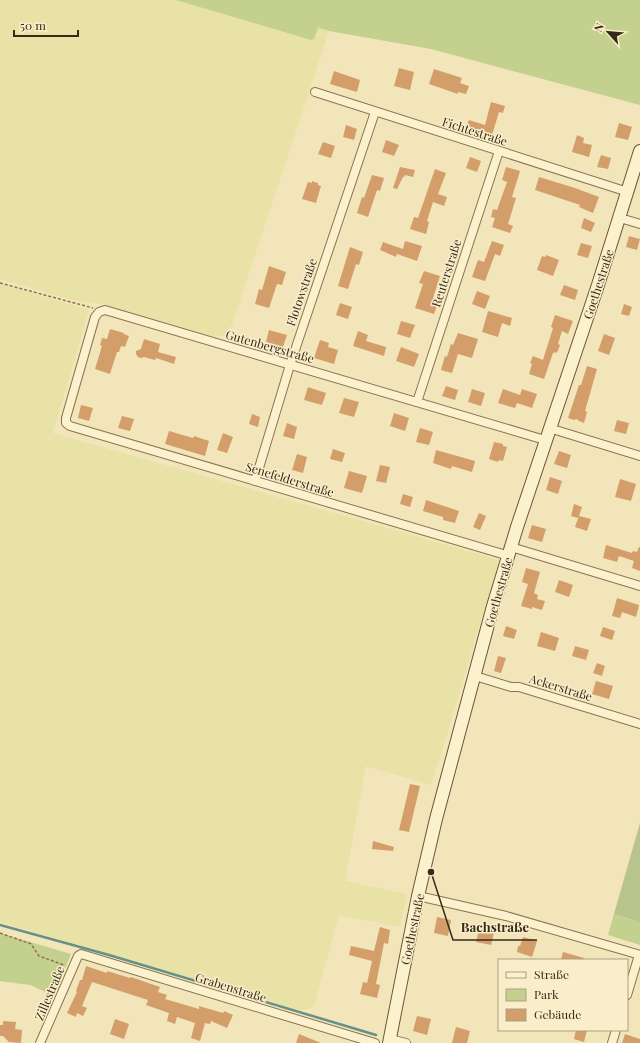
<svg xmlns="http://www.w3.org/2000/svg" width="640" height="1043" font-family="'Playfair Display',serif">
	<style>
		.farmland { fill: #e8e2a6 }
		.green { fill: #c4d08d }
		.cemetery { fill: #b9c48d }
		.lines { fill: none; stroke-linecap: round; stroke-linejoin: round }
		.stream { stroke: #669088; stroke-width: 2.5 }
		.building { fill: #d49e6b }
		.street-casing { stroke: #8a7452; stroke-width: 10 }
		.secondary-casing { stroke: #6b5436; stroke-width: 14 }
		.path { stroke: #8a7452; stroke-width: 1.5; stroke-dasharray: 3 2; stroke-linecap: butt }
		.street { stroke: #fcf1cd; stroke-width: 8 }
		.secondary { stroke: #fcf1cd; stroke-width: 12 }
		.labels { text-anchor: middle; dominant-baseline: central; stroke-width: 3; stroke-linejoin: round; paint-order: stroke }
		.street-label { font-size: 12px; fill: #372a19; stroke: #f9eec9 }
		.leader { fill: none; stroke: #372a19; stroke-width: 1.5 }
		.callout-dot { fill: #372a19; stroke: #f9eec9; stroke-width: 1.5 }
		.callout-label { font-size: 13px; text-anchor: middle; font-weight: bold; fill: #372a19; stroke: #f9eec9; stroke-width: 3; stroke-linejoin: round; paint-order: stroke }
	</style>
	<rect width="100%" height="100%" fill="#f2e5b9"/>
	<g class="farmland">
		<path d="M0,0h176l135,40 3,-1 2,-5v-8l13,5 -97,294 -4,5 -5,5 -10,2 -112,-33 -12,-1 -25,-5 -64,-19z"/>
		<path d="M0,284l89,26 -36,123 446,127 -54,181 -14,44 -65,-19 -21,115 62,13 -7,33 -61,-12 -23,84 -2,6 -5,4 -7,1 -13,-2 -289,-86z"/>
	</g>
	<g class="green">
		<path d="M176,0h464v105l-209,-56 -102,-18 -12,-4 1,1 -4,11 -3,1z"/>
		<path d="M614,914l26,8v23l-32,-10z"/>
		<path d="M0,933l71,21 -17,42 -24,-11 -30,-4z"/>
	</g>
	<path class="cemetery" d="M640,823v99l-26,-8z"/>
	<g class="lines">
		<path class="stream" d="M0,925l109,30 267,80"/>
	</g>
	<g class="building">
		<path d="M399,68l15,4 -4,18 -16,-4z"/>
		<path d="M434,69l28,9 -2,5 9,3 -3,8 -8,-2v2l-29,-10z"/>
		<path d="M334,71l26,9 -3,12 -27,-8z"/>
		<path d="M491,102l14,4 -2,7 -4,-1 -7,23 -26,-8 3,-7 16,5z"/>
		<path d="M619,123l13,4 -4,13 -13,-3z"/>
		<path d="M346,125l11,4 -3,11 -11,-3z"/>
		<path d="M577,135l7,3 -1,5 9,2 -3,12 -17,-5z"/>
		<path d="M386,140l13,5 -5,11 -12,-4z"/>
		<path d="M323,142l12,4 -4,12 -13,-4z"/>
		<path d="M601,155l10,3 -3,11 -11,-2z"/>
		<path d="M470,157l11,4 -4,11 -11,-4z"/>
		<path d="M400,167l15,3 -2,7 -8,-2 -1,2h-1l-6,12 -4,-1z"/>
		<path d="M506,167l14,4 -8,26 4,1 -8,26 5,2 -3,7 -18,-6 3,-9 -4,-1 2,-8 4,1 10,-28 -5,-2z"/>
		<path d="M435,169l11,4 -8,21 9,3 -3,9 -11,-4 -6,19 2,1 -3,12 -16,-5 4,-12 4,1z"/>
		<path d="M372,175l12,3 -4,13 -3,-1 -9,27 -11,-4 5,-16 2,1z"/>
		<path d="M539,177l36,11 24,9 -6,16 -14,-6 1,-2 -45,-15z"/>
		<path d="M312,181l6,2v2l3,1 -5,17 -14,-4 6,-17 4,1z"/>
		<path d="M584,218l11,5 -4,9 -10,-4z"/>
		<path d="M629,236l11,3 -3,11 -11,-3z"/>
		<path d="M405,241l17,5 -5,15 -20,-7 -1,3 -16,-7 3,-8 20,7z"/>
		<path d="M492,241l12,4 -4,11 -5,-2 -10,27 -13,-4 6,-17 6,2z"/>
		<path d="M581,243l11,3 -4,12 -11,-3z"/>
		<path d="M350,247l13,5 -4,13 -3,-1 -8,25 -10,-3z"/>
		<path d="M546,255l13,5 -6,16 -16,-6 5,-14 3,1z"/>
		<path d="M269,266l17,6 -4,13 -5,-1 -8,24 -14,-4 4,-15 3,1z"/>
		<path d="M424,271l16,5 -7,22 6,2 -5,14 -19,-6 8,-24 -4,-1z"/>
		<path d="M564,285l14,5 -3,10 -15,-5z"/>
		<path d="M477,291l13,5 -5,13 -13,-5z"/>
		<path d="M340,303l12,4 -4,12 -12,-4z"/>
		<path d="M624,304l8,3 -3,9 -8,-2z"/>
		<path d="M488,311l24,7 -2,8 -8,-3 -4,14 -16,-5z"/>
		<path d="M555,315l18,6 -5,13 -6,-3 -4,13 2,1 -3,8 -2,-1 -1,1h-1l-9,26 -15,-5 3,-10 -2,-1 3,-7 10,4 10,-32 -2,-1z"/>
		<path d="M401,321l14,4 -5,13 -13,-4z"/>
		<path d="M110,329l14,4v1l5,2 -4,11 -4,-1 -2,6h-2l-7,22 -15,-5 7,-23 -2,-1 2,-7 5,1z"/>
		<path d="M269,330l18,5 -4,12 -17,-5z"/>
		<path d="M358,331l10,4 -2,6 20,6 -2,9 -31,-10z"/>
		<path d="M458,333l20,6 -6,19 -14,-4 -6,19 -11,-3 4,-14 2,1 4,-13 2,1z"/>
		<path d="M604,334l11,4 -6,17 -11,-4z"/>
		<path d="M144,339l16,5 -2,8 18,5 -2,7 -18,-6 -1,2 -11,-3 -3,1 -3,-1 -2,-3v-3l5,-2z"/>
		<path d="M320,340l9,3 -1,4 10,3 -4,14 -20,-6z"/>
		<path d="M401,347l18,7 -5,13 -18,-6z"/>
		<path d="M587,366l10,3 -12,42 2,1 -3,11 -5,-2 -2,-2 -3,1 -6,-2 11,-33h2z"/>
		<path d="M446,386l12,4 -3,10 -13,-4z"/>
		<path d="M308,387l18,6 -4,12 -18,-5z"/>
		<path d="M472,389l13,4 -4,13 -13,-4z"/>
		<path d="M503,389l17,6 2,-6 15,5 -5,14 -15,-5 -2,5 -17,-5z"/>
		<path d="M344,398l15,4 -5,15 -15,-4z"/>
		<path d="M81,405l12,3 -4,13 -11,-3z"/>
		<path d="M394,413l15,5 -4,13 -15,-5z"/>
		<path d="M252,414l8,3 -2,10 -9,-3z"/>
		<path d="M122,416l12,3 -4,12 -12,-3z"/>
		<path d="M617,420l12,3 -3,11 -12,-3z"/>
		<path d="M287,423l10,4 -3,12 -11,-3z"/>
		<path d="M420,428l13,4 -4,13 -13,-3z"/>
		<path d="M169,431l24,7 1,-2 15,5 -4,15 -40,-12z"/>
		<path d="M223,433l10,4 -6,16 -10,-3z"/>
		<path d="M494,442l9,2v2l4,1 -4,14 -4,-1 -1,2 -9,-3z"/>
		<path d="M333,449l12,4 -3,9 -12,-3z"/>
		<path d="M436,450l39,11 -3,11 -20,-6 -1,3 -18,-6z"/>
		<path d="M559,451l12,4 -4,13 -13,-4z"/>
		<path d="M297,454l10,3 -4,16 -11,-3z"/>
		<path d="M380,465l10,2 -4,16 -10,-2z"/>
		<path d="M349,471l18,5 -5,17 -18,-5z"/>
		<path d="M550,477l12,4 -4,13 -12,-4z"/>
		<path d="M620,479l16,5 -5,17 -16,-4z"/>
		<path d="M403,494l10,3 -3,10 -10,-3z"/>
		<path d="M426,500l33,11 -4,12 -12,-3v-3l-20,-6z"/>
		<path d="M574,504l8,3 -3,9 12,3 -4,12 -12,-4 4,-11 -1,2 -7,-2z"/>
		<path d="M479,513l7,3 -6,14 -7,-3z"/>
		<path d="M532,525l14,4 -4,13 -14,-4z"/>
		<path d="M606,545l26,8 1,-2 4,1 2,-5h1v24l-8,-3 2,-7 -15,-5 -2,6 -14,-4z"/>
		<path d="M526,568l14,4 -6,21 4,2 -1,4 8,2 -3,9 -10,-3v2l-11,-3 7,-22 -6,-2z"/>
		<path d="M559,580l14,5 -4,12 -14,-5z"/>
		<path d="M617,598l22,7 -3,12 -14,-5 -2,6 -8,-2z"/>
		<path d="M506,626l11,4 -3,9 -11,-3z"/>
		<path d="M603,627l12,4 -3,9 -12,-4z"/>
		<path d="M541,632l18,6 -4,13 -18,-5z"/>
		<path d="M575,646l14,4 -3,10 -14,-4z"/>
		<path d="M498,656l8,2 -5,15 -7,-2z"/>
		<path d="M597,663l8,3 -3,10 -9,-3z"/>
		<path d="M596,681l17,5 -4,13 -17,-5z"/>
		<path d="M410,784l10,2 -11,46 -10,-2z"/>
		<path d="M373,841l21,6 -1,4 -21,-2z"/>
		<path d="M437,917l14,3 -3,16 -14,-3z"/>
		<path d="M480,926l15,3 -4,16 -15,-3z"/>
		<path d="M380,927l10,3 -2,14 -4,-1 -8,41 4,1 -3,13 -17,-4 3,-12 4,1 5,-22 -23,-6 2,-9 23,5z"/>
		<path d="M523,937l14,4 -5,16 -15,-5 1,-6h2z"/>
		<path d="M563,952l21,6 -1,2h-22z"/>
		<path d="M86,966l21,7v-2l23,7 1,-1 29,10 -2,5 9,3 -2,4 34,10v-3l24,7 1,-2 9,4 -6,13 -16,-7 -1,3 -5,-1 -5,18 -9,-3 4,-15 -18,-6 -2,7 -8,-3 2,-8 -23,-8 2,-5 -56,-18 -10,24 5,2 -4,8 -6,-3 -1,4 -9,-4 10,-21 -1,-1 4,-11h2z"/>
		<path d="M417,1016l14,3 -4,16 -14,-4z"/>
		<path d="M115,1019l14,5 -5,15 -14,-5z"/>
		<path d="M3,1021l13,1 -1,7 7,1 -1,13 -12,-1 -6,-6h-3v-11h3z"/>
		<path d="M456,1027l14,4 -3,12h-15z"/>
		<path d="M576,1030h11l-3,12 -10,-3z"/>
		<path d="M299,1034l22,9h-25z"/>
		<path d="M625,1034l15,5v4h-18z"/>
	</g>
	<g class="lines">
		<defs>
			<g id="street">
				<path d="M315,92l313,100"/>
				<path d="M620,218l20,6"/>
				<path d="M417,402l82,-251"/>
				<path d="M549,428l91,28"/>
				<path d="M255,481l35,-116 85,-253"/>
				<path d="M511,547l129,39"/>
				<path d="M509,556l-439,-130 -4,-3v-5l29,-101 4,-5 6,-2 440,130"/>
				<path d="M475,676l36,11h8l121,37"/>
				<path d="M418,896l88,20 134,39"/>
				<path d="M627,995l12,-40"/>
				<path d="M390,1039l16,4"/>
				<path d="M40,1043l38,-87 3,-2 294,89"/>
				<path d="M612,1043l4,-13"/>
			</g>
			<path id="secondary" d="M389,1043l29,-147 18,-77 57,-213 24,-79 81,-242 42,-134"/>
		</defs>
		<use href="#street" class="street-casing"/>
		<use href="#secondary" class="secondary-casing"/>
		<g class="path">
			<path d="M0,283l93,25"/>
			<path d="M0,933l31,11 8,12 25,9"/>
		</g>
		<use href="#street" class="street"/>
		<use href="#secondary" class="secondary"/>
	</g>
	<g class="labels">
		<g class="street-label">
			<text transform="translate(475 131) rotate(18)">Fichtestraße</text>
			<text transform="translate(446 273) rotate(-72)">Reuterstraße</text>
			<text transform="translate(598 284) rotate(-72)">Goethestraße</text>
			<text transform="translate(301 292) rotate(-71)">Flotowstraße</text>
			<text transform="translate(270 346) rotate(16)">Gutenbergstraße</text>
			<text transform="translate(290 479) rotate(17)">Senefelderstraße</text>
			<text transform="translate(498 592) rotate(-74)">Goethestraße</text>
			<text transform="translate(561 687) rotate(17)">Ackerstraße</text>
			<text transform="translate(412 929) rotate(-78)">Goethestraße</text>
			<text transform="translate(231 987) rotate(17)">Grabenstraße</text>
			<text transform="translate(49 993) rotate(-67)">Zillestraße</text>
		</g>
	</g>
	<path class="leader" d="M431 872L453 940H537"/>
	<circle class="callout-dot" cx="431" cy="872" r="4"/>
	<g class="callout-label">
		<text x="495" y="932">Bachstraße</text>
	</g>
	<rect x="498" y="959" width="130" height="72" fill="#f9eec9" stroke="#aba083"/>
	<rect x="506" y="972" width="20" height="6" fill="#fcf1cd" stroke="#aba083"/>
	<text x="534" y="979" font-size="12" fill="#372a19">Straße</text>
	<rect x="506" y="989" width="20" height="12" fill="#c4d08d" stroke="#aba083"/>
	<text x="534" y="999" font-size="12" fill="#372a19">Park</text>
	<rect x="506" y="1009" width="20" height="12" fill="#d49e6b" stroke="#aba083"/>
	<text x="534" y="1019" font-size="12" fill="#372a19">Gebäude</text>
	<g transform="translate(608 32) rotate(297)" stroke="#f9eec9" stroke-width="3" paint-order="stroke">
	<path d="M0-3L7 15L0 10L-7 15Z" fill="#372a19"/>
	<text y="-6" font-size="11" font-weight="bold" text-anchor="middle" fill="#372a19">N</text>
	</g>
	<path d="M14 30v6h64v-6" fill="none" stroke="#372a19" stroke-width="2"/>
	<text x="20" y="30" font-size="12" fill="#372a19" stroke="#f9eec9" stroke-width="3" paint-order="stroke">50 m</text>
</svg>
